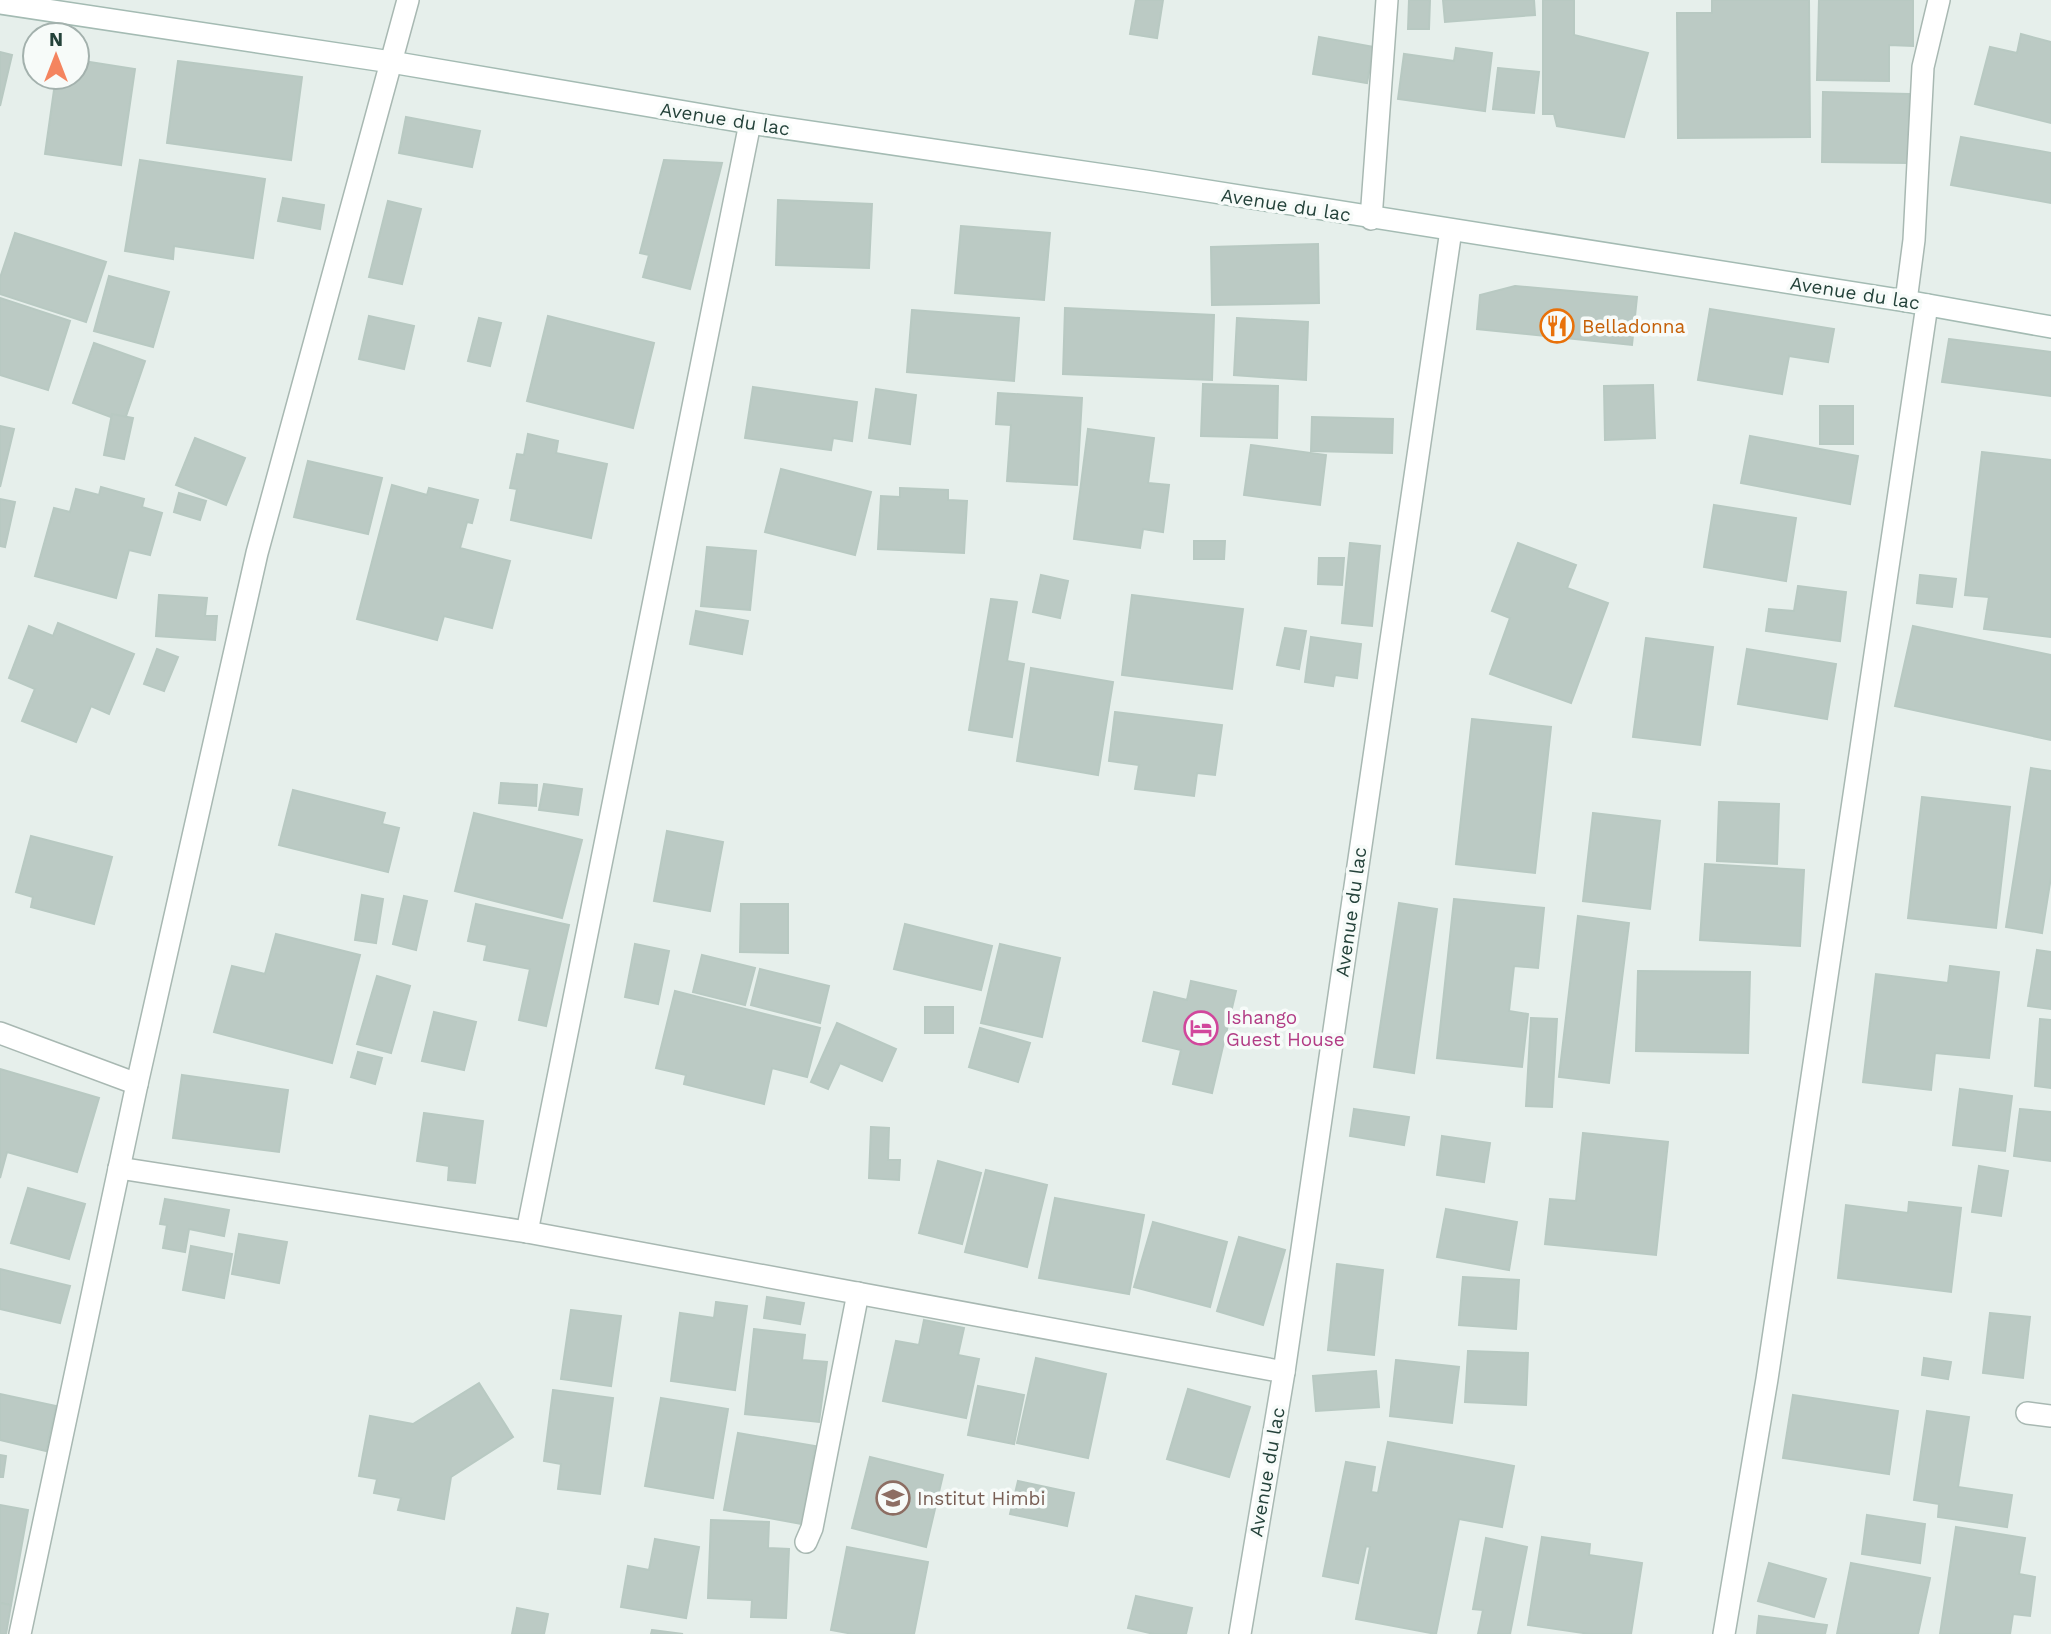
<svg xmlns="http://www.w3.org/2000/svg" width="2051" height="1634" font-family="'Work Sans',sans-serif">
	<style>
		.building { fill: #bbcac4; stroke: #b8c9c2; stroke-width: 2 }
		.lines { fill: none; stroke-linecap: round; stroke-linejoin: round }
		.lane-casing { stroke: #a8b8b2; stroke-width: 24 }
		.street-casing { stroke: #a8b8b2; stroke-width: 24 }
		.secondary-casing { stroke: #a4bbb3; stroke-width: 24 }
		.lane { stroke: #fff; stroke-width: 21 }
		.street { stroke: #fff; stroke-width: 21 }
		.secondary { stroke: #fff; stroke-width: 21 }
		.labels { text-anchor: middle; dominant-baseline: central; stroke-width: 7; stroke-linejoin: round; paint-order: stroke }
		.street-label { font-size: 19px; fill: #24423a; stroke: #f7fbf9 }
		.food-label { font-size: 19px; fill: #c56008; stroke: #f7fbf9; text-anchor: start }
		.hotel-label { font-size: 19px; fill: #b23c85; stroke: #f7fbf9; text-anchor: start }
		.education-label { font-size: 19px; fill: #785e54; stroke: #f7fbf9; text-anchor: start }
	</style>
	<rect width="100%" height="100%" fill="#e6efeb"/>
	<g class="building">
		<path d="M1136,0h27l-6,38 -27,-4z"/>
		<path d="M1409,0h21l-1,29h-21z"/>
		<path d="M1443,0h91l1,15 -90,7z"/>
		<path d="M1543,0h31v35l74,18 -24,84 -67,-11 -3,-12h-11z"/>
		<path d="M1712,0h97l1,137 -132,1 -1,-125h35z"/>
		<path d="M1819,0h94v46l-24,-1v36l-72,-1z"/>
		<path d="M2021,34l30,8v81l-76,-19 15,-57 27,6z"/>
		<path d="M1319,37l55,10 -7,36 -54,-9z"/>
		<path d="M1456,48l36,5 -7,58 -87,-12 6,-45 50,7z"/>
		<path d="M0,52l12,3 -12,51z"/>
		<path d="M77,60l58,9 -14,96 -76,-11 10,-71 -13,-2v-4h35z"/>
		<path d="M178,61l124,16 -11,83 -124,-17z"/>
		<path d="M1498,68l41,4 -5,41 -41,-4z"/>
		<path d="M1823,92l86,2 -1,69 -86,-1z"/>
		<path d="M406,117l74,14 -8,36 -73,-14z"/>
		<path d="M1961,137l90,16v50l-100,-18z"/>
		<path d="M140,160l125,19 -12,79 -79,-12 -1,13 -48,-8z"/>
		<path d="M664,160l58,3 -32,126 -47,-12 6,-22 -9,-2z"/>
		<path d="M283,198l41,7 -4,24 -42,-8z"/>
		<path d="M778,200l94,4 -3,64 -93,-3z"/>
		<path d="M388,201l33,8 -19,75 -33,-7z"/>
		<path d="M961,226l89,7 -6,67 -89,-7z"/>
		<path d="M15,233l91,29 -20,60 -86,-28v-16z"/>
		<path d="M1318,244l1,59 -107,2 -1,-58z"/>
		<path d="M109,276l60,16 -16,55 -59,-16z"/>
		<path d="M1515,286l122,11 -5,48 -155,-16 3,-34z"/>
		<path d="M0,298l70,23 -22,69 -48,-15z"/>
		<path d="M1065,308l149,7 -2,65 -149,-6z"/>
		<path d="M1710,309l124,20 -6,33 -39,-6 -7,38 -84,-14z"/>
		<path d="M912,310l107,8 -5,63 -107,-9z"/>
		<path d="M369,316l45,10 -10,43 -45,-10z"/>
		<path d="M548,316l106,27 -21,85 -106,-27z"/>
		<path d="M479,318l22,5 -11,43 -22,-5z"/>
		<path d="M1237,318l71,4 -2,58 -72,-5z"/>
		<path d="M1949,339l102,13v44l-109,-14z"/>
		<path d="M94,343l51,18 -21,61 -51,-19z"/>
		<path d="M1203,384l75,2 -1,52 -76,-2z"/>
		<path d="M1653,385l2,53 -50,2 -1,-54z"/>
		<path d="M753,387l104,15 -5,39 -19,-3 -2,12 -86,-12z"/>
		<path d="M876,389l40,6 -6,49 -41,-6z"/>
		<path d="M998,393l84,5 -5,87 -70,-4 4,-56 -15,-1z"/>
		<rect x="1820" y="406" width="33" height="38"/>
		<path d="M112,414l21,4 -9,41 -20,-4z"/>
		<path d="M1312,417l81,2 -1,34 -81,-2z"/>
		<path d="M0,426l14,3 -14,58z"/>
		<path d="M1088,429l66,9 -6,45 21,2 -6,47 -20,-3 -3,19 -66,-9z"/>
		<path d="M528,434l30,7 -2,12 51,11 -16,74 -80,-18 6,-31 -7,-1 7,-34 7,1z"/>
		<path d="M1750,436l108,20 -8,48 -109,-21z"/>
		<path d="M195,438l50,20 -19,47 -50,-20z"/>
		<path d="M1251,445l75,10 -6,50 -76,-10z"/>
		<path d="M1982,452l69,8v177l-67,-8 5,-32 -24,-2z"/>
		<path d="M308,461l74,17 -14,56 -74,-17z"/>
		<path d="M781,469l90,23 -16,63 -90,-23z"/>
		<path d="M392,485l35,10 2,-7 49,12 -6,23 -5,-1 -7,26 50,13 -18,67 -48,-12 -7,24 -80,-21z"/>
		<path d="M101,487l43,12 -2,8 20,6 -12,42 -21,-5 -13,48 -81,-22 19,-68 16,4 6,-23 23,6z"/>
		<path d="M900,488l48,2v10l19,1 -3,52 -86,-4 3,-53 19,1z"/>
		<path d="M179,493l27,8 -6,19 -26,-8z"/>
		<path d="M0,499l15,3 -10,45 -5,-1z"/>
		<path d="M1714,505l82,13 -10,63 -82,-14z"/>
		<path d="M1194,541h31l-1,18h-30z"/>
		<path d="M1350,543l30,3 -8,80 -30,-3z"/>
		<path d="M1518,543l58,22 -9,23 41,15 -37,100 -81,-29 20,-56 -18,-7z"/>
		<path d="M707,547l49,4 -6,59 -49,-4z"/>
		<path d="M1319,558h25l-2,27 -24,-1z"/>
		<path d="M1041,575l27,6 -8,37 -27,-6z"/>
		<path d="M1920,575l36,4 -4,28 -35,-4z"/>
		<path d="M1798,586l48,6 -6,49 -74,-10 3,-22 25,2z"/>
		<path d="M159,595l48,3 -2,18h12l-2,24 -59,-4z"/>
		<path d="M1132,595l111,14 -11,80 -110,-14z"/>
		<path d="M991,599l26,3 -10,59 17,3 -12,73 -43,-7z"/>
		<path d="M696,611l52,10 -6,33 -52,-10z"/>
		<path d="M58,623l76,31 -25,60 -18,-8 -15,36 -54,-21 13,-32 -26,-11 20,-52 24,10z"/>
		<path d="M1913,626l138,29v85l-156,-34z"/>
		<path d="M1285,628l21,3 -7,38 -22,-4z"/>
		<path d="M1311,637l50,7 -4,34 -22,-3 -2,11 -28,-4z"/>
		<path d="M1646,638l67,9 -13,98 -67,-8z"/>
		<path d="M157,649l21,8 -14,34 -20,-7z"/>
		<path d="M1747,649l89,15 -9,55 -89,-15z"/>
		<path d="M1031,668l82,14 -15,93 -81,-14z"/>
		<path d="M1115,712l107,13 -7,50 -18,-2 -3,23 -59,-7 4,-24 -30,-4z"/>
		<path d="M1472,719l79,8 -16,146 -79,-9z"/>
		<path d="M2031,768l20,3v106l-9,56 -36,-6z"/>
		<path d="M501,783l36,2 -1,21 -37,-3z"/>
		<path d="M544,784l38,5 -4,26 -39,-5z"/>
		<path d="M293,790l92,23 -3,11 17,4 -11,44 -109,-27z"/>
		<path d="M1922,797l88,10 -14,121 -88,-10z"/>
		<path d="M1719,802l60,2 -2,60 -60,-3z"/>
		<path d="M474,813l108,27 -20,78 -107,-27z"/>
		<path d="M1593,813l67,8 -10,88 -67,-8z"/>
		<path d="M667,831l56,11 -13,69 -56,-10z"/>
		<path d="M31,836l81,21 -18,67 -63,-17 2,-10 -17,-5z"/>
		<path d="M1705,864l99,6 -4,76 -100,-6z"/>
		<path d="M362,895l21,4 -7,44 -21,-3z"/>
		<path d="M404,896l23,5 -11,49 -23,-6z"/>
		<path d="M1454,899l90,9 -6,60 -24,-2 -5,45 19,3 -6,53 -85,-9z"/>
		<path d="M1399,903l38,6 -23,164 -40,-6z"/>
		<path d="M476,904l93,21 -23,101 -27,-6 11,-51 -46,-9 3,-15 -19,-4z"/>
		<path d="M741,904h47v49l-48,-1z"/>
		<path d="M1578,916l51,7 -20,160 -50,-6z"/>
		<path d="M905,924l87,22 -11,44 -87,-21z"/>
		<path d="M276,934l84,21 -28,108 -118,-31 18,-66 33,8z"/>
		<path d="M635,944l34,7 -11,53 -33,-7z"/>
		<path d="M1000,944l60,14 -18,79 -61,-14z"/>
		<path d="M2037,950l14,2v57l-23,-3z"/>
		<path d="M702,955l53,13 -10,37 -52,-13z"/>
		<path d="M1950,966l49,6 -10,86 -54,-5 -4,37 -68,-8 13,-108 72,9z"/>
		<path d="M760,969l69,17 -9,37 -69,-18z"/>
		<path d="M1638,971l112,1 -2,81 -112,-2z"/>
		<path d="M377,976l33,10 -19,67 -34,-9z"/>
		<path d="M1191,981l45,10 -24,102 -39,-9 8,-34 -38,-9 11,-49 33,8z"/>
		<path d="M675,991l145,37 -13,49 -35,-9 -8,36 -80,-20 2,-9 -30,-7z"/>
		<rect x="925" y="1007" width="28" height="26"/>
		<path d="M434,1012l42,10 -12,48 -42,-9z"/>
		<path d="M1531,1018l26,1 -5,88 -26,-1z"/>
		<path d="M2040,1019l11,1v68l-16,-2z"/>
		<path d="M837,1023l59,26 -14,32 -42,-18 -12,26 -17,-7z"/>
		<path d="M980,1028l50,15 -12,39 -49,-15z"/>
		<path d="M358,1052l24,6 -7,26 -24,-7z"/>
		<path d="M0,1069l99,29 -22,74 -70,-20 -7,26z"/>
		<path d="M182,1075l106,15 -9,62 -106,-14z"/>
		<path d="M1960,1089l52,7 -7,55 -52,-6z"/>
		<path d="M1354,1109l55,8 -5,28 -54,-9z"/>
		<path d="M2020,1109l31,3v49l-37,-5z"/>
		<path d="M424,1113l59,8 -8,62 -27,-3 1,-14 -32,-5z"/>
		<path d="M871,1127l18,1 -1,32h12l-1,20 -30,-2z"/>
		<path d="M1583,1133l85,9 -12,113 -111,-11 5,-45 26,2z"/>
		<path d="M1442,1136l48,7 -6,39 -47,-7z"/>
		<path d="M938,1161l43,12 -19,71 -43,-11z"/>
		<path d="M1979,1166l29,5 -7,45 -29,-4z"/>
		<path d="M986,1170l61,15 -20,82 -62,-15z"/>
		<path d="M28,1188l57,16 -16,55 -58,-16z"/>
		<path d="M1055,1198l89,17 -15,79 -90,-16z"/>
		<path d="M165,1199l64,11 -5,26 -35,-7 -4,23 -22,-4 4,-23 -7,-1z"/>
		<path d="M1909,1202l52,6 -10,84 -113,-14 8,-73 62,8z"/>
		<path d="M1446,1209l71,13 -8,48 -72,-13z"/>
		<path d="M1153,1222l74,20 -17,65 -76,-20z"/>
		<path d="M239,1234l48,8 -8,41 -47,-9z"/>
		<path d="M1239,1237l46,13 -22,75 -46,-14z"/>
		<path d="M191,1246l41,8 -8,44 -41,-8z"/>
		<path d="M1337,1264l46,6 -9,85 -46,-5z"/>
		<path d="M0,1269l70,17 -10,37 -60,-14z"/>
		<path d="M1463,1277l56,3 -3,49 -57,-4z"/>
		<path d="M767,1297l37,6 -4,21 -36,-6z"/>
		<path d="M716,1302l31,4 -12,84 -64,-9 9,-68 34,5z"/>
		<path d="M571,1310l50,6 -10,70 -50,-7z"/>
		<path d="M1990,1313l40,4 -7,61 -40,-5z"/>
		<path d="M924,1320l40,8 -6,27 21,4 -13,59 -83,-17 13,-60 23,4z"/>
		<path d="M754,1329l51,6 -3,25 25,2 -8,60 -74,-8z"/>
		<path d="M1468,1351l60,2 -2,52 -61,-3z"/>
		<path d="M1036,1358l70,16 -18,84 -71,-15z"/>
		<path d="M1924,1358l27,4 -3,17 -26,-4z"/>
		<path d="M1396,1360l63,7 -7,56 -62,-7z"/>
		<path d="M1376,1371l3,36 -63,4 -3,-35z"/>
		<path d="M479,1383l34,54 -62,40 -7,42 -46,-9 3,-12 -27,-5 3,-14 -18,-3 11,-60 43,8z"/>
		<path d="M978,1386l46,9 -10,49 -46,-9z"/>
		<path d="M1188,1389l62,18 -21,70 -62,-18z"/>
		<path d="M553,1390l60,8 -13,96 -42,-5 3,-25 -17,-3z"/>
		<path d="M0,1394l56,12 -10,45 -46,-11z"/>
		<path d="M1793,1395l105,16 -9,63 -106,-16z"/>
		<path d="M661,1398l67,11 -15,89 -68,-12z"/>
		<path d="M1927,1411l42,6 -11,70 54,8 -5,32 -69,-10 1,-13 -25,-4z"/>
		<path d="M738,1433l77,13 -13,78 -78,-14z"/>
		<path d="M1388,1442l126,24 -12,61 -43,-8 -23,115 -80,-15 14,-72 -4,-1 -8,37 -35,-7 23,-114 29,5 -4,25 7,1z"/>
		<path d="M0,1455l6,1 -3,21h-3z"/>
		<path d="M870,1457l73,18 -17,72 -74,-19z"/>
		<path d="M1018,1481l56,12 -7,33 -57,-12z"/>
		<path d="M0,1505l28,5 -17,95 -11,-2z"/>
		<path d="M1867,1515l58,9 -5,39 -58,-9z"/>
		<path d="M711,1520l58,2 -1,26 21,1 -3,69 -35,-1 1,-17 -44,-2z"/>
		<path d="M1956,1527l69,11 -6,36 16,3 -5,39 -17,-2 -3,20h-70z"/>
		<path d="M1542,1537l48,7 -1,11 53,8 -11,71h-41l-62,-9z"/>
		<path d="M1486,1538l41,9 -17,87h-32l5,-24 -10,-1z"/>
		<path d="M655,1539l44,8 -13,71 -65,-11 7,-41 21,4z"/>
		<path d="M847,1547l81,15 -14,72h-61l-22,-4z"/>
		<path d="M1769,1563l57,16 -12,38 -56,-16z"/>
		<path d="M1851,1563l79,15 -12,56h-81z"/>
		<path d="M1136,1596l56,12 -6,26h-32l-26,-6z"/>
		<path d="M0,1603l11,2 -5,29h-6z"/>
		<path d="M517,1608l31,6 -4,20h-32z"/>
		<path d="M1759,1616l68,9 -2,9h-68z"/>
		<path d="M652,1630l31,4h-32z"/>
	</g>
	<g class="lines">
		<defs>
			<path id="lane" d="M806,1542l6,-14 46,-235"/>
			<g id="street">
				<path d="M1371,219l16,-219"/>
				<path d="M1906,301l8,-61 9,-173 16,-67"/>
				<path d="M0,1033l137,51"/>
				<path d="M119,1168l408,64 757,140"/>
				<path d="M527,1232l223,-1109"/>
				<path d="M2027,1413l24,3"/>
				<path d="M20,1634l117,-550 120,-531 151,-553"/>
				<path d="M1240,1634l44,-262 167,-1142"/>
				<path d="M1724,1634l43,-255 160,-1074"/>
			</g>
			<path id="secondary" d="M0,3l391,59 359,61 395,58 761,120 145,26"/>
		</defs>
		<use href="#lane" class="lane-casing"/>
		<use href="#street" class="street-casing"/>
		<use href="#secondary" class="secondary-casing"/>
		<use href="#lane" class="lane"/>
		<use href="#street" class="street"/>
		<use href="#secondary" class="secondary"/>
	</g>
	<defs>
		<symbol id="restaurant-ring" viewBox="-11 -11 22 22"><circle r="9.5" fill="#f7fbf9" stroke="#e8710a" stroke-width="1.5"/><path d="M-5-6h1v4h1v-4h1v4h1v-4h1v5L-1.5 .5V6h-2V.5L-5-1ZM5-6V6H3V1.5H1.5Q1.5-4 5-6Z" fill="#e8710a"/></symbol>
		<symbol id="hotel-ring" viewBox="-11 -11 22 22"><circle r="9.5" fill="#f7fbf9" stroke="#d1479c" stroke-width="1.5"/><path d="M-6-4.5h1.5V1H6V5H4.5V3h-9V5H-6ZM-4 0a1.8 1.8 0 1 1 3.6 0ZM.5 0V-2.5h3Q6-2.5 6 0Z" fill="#d1479c"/></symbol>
		<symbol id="school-ring" viewBox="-11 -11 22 22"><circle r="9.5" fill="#f7fbf9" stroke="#8d6e63" stroke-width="1.5"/><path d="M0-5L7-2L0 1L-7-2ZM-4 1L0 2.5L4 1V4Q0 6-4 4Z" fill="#8d6e63"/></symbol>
	</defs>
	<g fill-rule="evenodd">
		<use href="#restaurant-ring" x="1538" y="307" width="38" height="38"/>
		<use href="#hotel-ring" x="1182" y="1009" width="38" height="38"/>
		<use href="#school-ring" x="874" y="1479" width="38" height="38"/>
	</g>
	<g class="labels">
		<g class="street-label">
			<text transform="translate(725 119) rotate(9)">Avenue du lac</text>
			<text transform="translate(1286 205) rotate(9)">Avenue du lac</text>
			<text transform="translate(1855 293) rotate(9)">Avenue du lac</text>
			<text transform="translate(1351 912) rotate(-82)">Avenue du lac</text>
			<text transform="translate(1267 1472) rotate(-80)">Avenue du lac</text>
		</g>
		<g class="food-label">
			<text x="1582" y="326">Belladonna</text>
		</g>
		<g class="hotel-label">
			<text x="1226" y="1017">Ishango<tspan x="1226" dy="22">Guest House</tspan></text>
		</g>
		<g class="education-label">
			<text x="917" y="1498">Institut Himbi</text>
		</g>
	</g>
	<g transform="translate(56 56)"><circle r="33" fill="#f7fbf9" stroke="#a3b1ad" stroke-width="2"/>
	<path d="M0-5L12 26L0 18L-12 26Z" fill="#f4845f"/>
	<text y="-10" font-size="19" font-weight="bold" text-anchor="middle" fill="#24423a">N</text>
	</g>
</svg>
